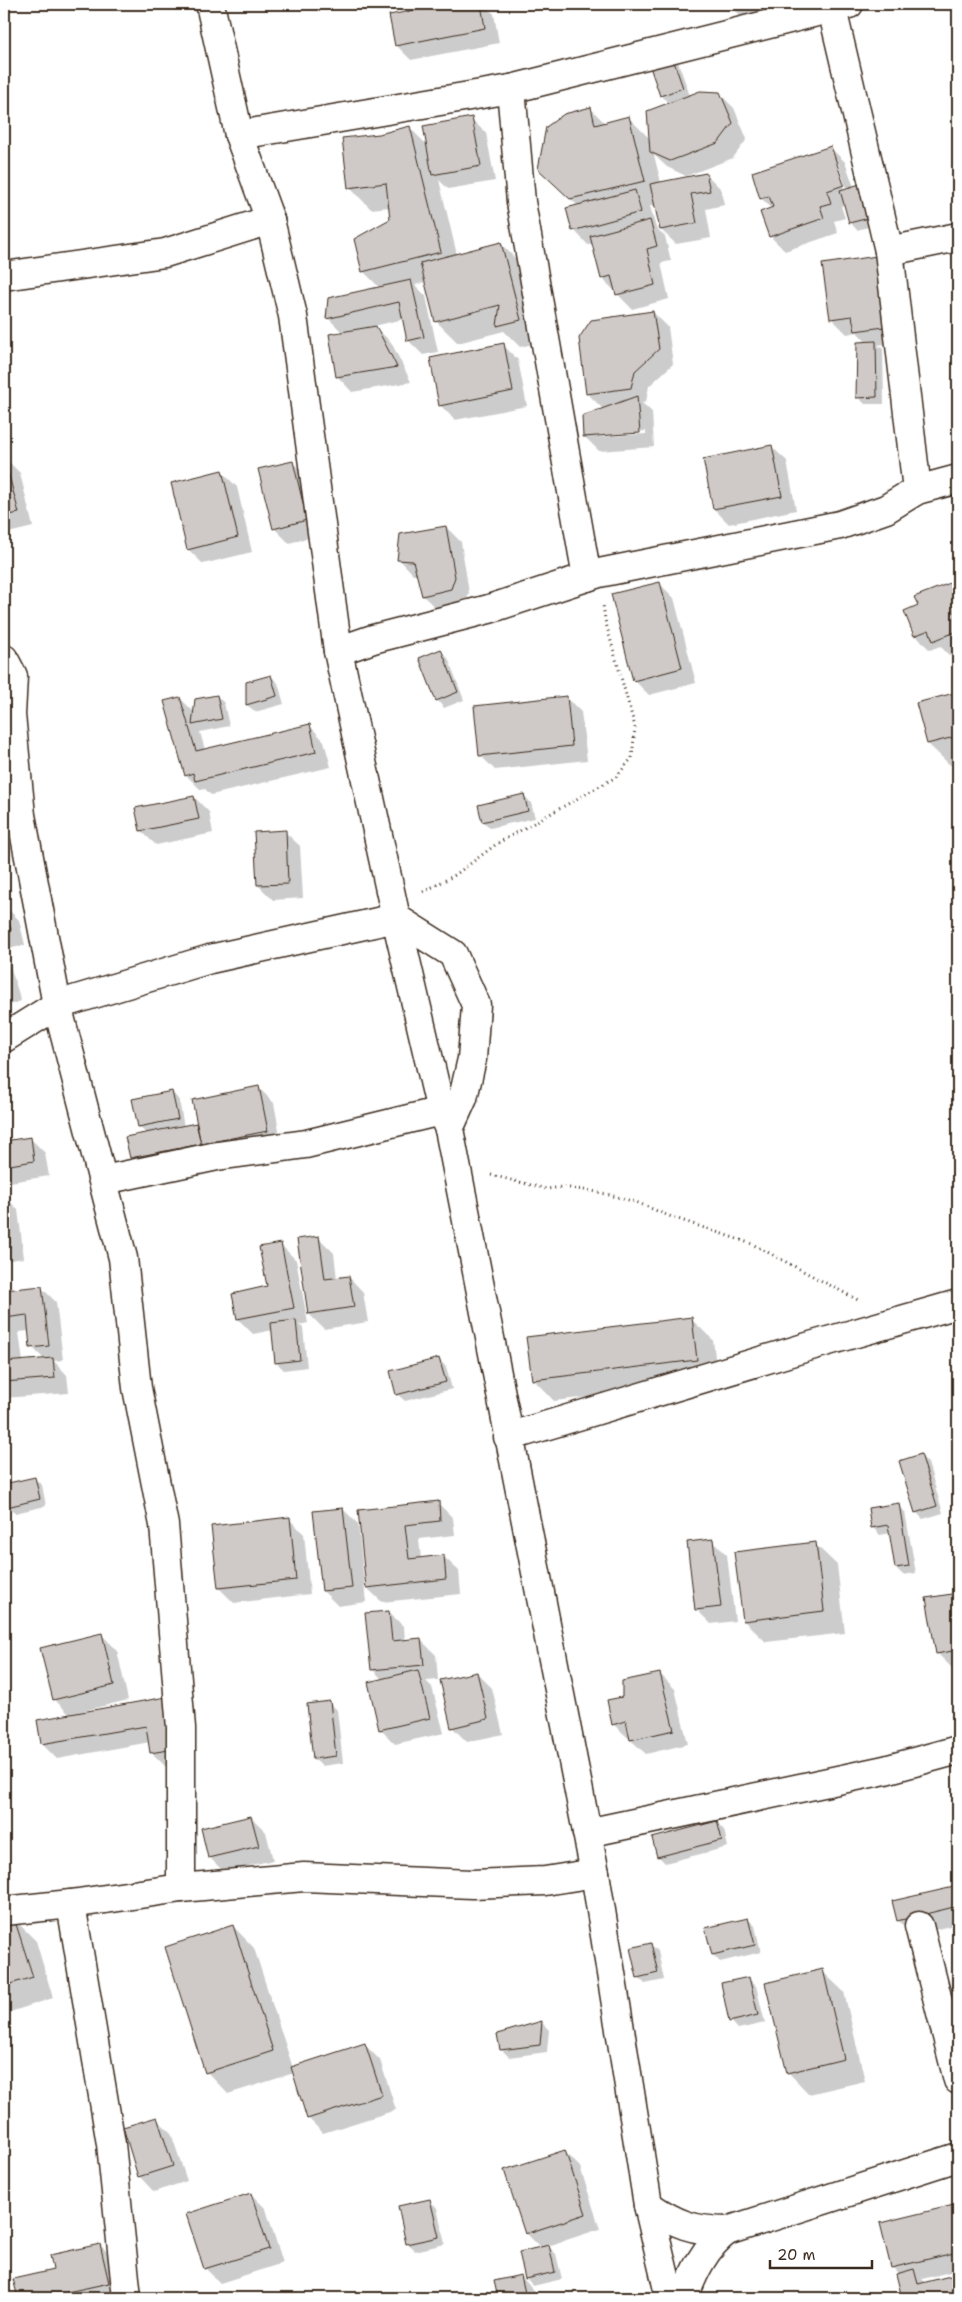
<svg xmlns="http://www.w3.org/2000/svg" width="962" height="2302" font-family="'Shantell Sans',sans-serif">
	<style>
		.shadow { fill: #0003; fill-rule: evenodd }
		.building { fill: #cfcac7; stroke: #3b2a1e }
		.lines { fill: none; stroke-linecap: round; stroke-linejoin: round }
		.minor-casing { stroke: #3b2a1e; stroke-width: 31 }
		.path { stroke: #3b2a1e; stroke-width: 3; stroke-dasharray: 1 4; stroke-linecap: butt }
		.minor { stroke: #fff; stroke-width: 28 }
	</style>
	<rect width="100%" height="100%" fill="#fff"/>
	<filter id="ink" filterUnits="userSpaceOnUse"><feTurbulence type="fractalNoise" baseFrequency=".02" numOctaves="2"/><feDisplacementMap in="SourceGraphic" scale="10" xChannelSelector="R" yChannelSelector="G"/><feConvolveMatrix kernelMatrix="1 2 1 2 8 2 1 2 1" color-interpolation-filters="sRGB"/></filter>
	<g filter="url(#ink)">
		<g class="shadow">
			<path d="M456,4h27l11,10 5,29 -88,17 -15,-15 -5,-29z"/>
			<path d="M729,4h67l-55,12z"/>
			<path d="M671,55l7,7 12,34 29,-3 15,15 13,31 -14,19 -47,18 -19,-9 -13,-12 7,28 45,-9 15,15 3,16 -18,4 5,29 -35,6 -15,-14 -5,-25 -6,1 6,22 9,8 6,25 -10,2 8,36 -37,10 -30,-31 -8,-34 -6,1 -14,-15 4,-24 -16,-15 28,-83 15,15 24,-5 21,21 19,-35 -8,-9z"/>
			<path d="M471,119l15,14 9,48 -47,8 -9,-9 18,75 43,-12 22,22 20,77 -22,5 -16,-16 -46,12 -22,-22 -10,-39 -11,3 11,11 12,56 -15,3 -15,-15 -4,-21 -30,7 17,16 20,40 -59,10 -14,-15 5,-44 -15,-15 52,-30 -17,-17 28,-52 -2,-12 -18,2 -22,-22 30,-52 31,-7 18,18z"/>
			<path d="M830,147l15,15 9,25 21,38 -18,5 -7,-8 -5,-17 -4,1 4,12 -11,3 4,12 -53,18 -15,-15 2,-27 -11,-11zM835,163h3l9,28 -2,1z"/>
			<path d="M884,256l14,86 -20,3 5,4 1,55h-19l-7,-7 9,-54 -10,-11 -10,2 -15,-15z"/>
			<path d="M653,312l15,15 5,37 -24,22 -3,16 -4,1 10,9 2,35 -55,4 -15,-15 20,-26 -17,-17zM646,431v3l-50,3v-2z"/>
			<path d="M503,345l15,15 9,46 -72,14 -15,-15z"/>
			<path d="M772,447l15,14 9,49 -67,14 -15,-15z"/>
			<path d="M5,458l15,15 13,54 -29,7z"/>
			<path d="M292,462l15,15 14,58 -32,8 -15,-15z"/>
			<path d="M222,472l15,15 15,65 -49,12 -15,-15z"/>
			<path d="M446,527l15,15 8,51 -3,10 -28,7 -15,-14 -6,-22h-4l-14,-15z"/>
			<path d="M659,583l15,15 22,85 -47,12 -15,-15z"/>
			<path d="M949,585l9,7v60l-9,3 -9,-9 -10,4 -15,-15 5,-29z"/>
			<path d="M441,651l7,7 16,42 -20,8 -7,-8z"/>
			<path d="M271,676l7,7 6,21 -29,8 -8,-7 1,-22z"/>
			<path d="M958,693v70l-8,2 -22,-21 -10,-40z"/>
			<path d="M217,696l7,7 5,23 -29,6 5,18 105,-24 14,15 7,26 -120,28 -6,-6 -4,1 -15,-15 -6,-77 15,15z"/>
			<path d="M566,697l15,15 6,48 -92,10 -15,-15z"/>
			<path d="M524,795l7,8 4,15 -45,10 -7,-7z"/>
			<path d="M194,797l15,15 4,21 -57,12 -15,-14z"/>
			<path d="M285,832l15,14 3,52 -30,2 -15,-15z"/>
			<path d="M4,905l15,15 6,25 -21,5z"/>
			<path d="M4,953l3,3 14,45 -17,6z"/>
			<path d="M259,1088l15,15 8,43 -136,26 -15,-15 16,-23 -8,-7 33,-35 7,8 5,27 14,-3z"/>
			<path d="M30,1138l15,15 4,23 -45,7v-41z"/>
			<path d="M4,1195l14,15 6,48 -20,3z"/>
			<path d="M319,1238l15,15 3,26 12,-2 14,15 5,30 -44,7 -15,-15z"/>
			<path d="M281,1245l15,15 12,63 -9,2 4,3 4,39 -23,3 -7,-7 -4,-33 -20,4 -15,-15 -4,-24 35,-8z"/>
			<path d="M41,1287l15,15 7,58 -9,1 13,14 2,18 -65,5v-107zM30,1331l2,16 13,13 -22,2 -4,-30z"/>
			<path d="M691,1319l22,21 5,42 -164,19 -21,-22z"/>
			<path d="M439,1359l7,8 6,22 -47,12 -8,-7z"/>
			<path d="M921,1456l7,7 15,50 -20,6 -7,-7z"/>
			<path d="M34,1478l8,7 4,21 -31,7 -7,-7 -4,-20z"/>
			<path d="M438,1503l15,15 2,17 -36,4 2,20 23,-2 15,14 2,23 -79,8 -15,-14 -7,-77z"/>
			<path d="M898,1505l7,7 11,61 -13,2 -7,-7 -5,-35 -11,2 -7,-7z"/>
			<path d="M343,1509l15,15 8,78 -28,4 -15,-15z"/>
			<path d="M289,1519l15,15 6,60 -76,9 -15,-15z"/>
			<path d="M712,1540l15,15 8,66 -24,3 -15,-15z"/>
			<path d="M815,1544l22,21 8,68 -79,9 -22,-21z"/>
			<path d="M958,1594v73l-6,1 -14,-14 -10,-55z"/>
			<path d="M389,1612l15,15 1,14 16,-1 15,15 2,25 -12,1 6,6 12,46 -49,11 -15,-15 3,-49 -10,-10 -7,-56z"/>
			<path d="M102,1635l15,15 11,50 -45,11 1,2 82,-14 23,64 -23,4 -15,-15 -1,-10 -93,17 -15,-15 28,-29 -16,-16z"/>
			<path d="M477,1673l15,15 11,46 -36,8 -15,-15z"/>
			<path d="M660,1674l15,15 13,55 -42,10 -33,-30 10,-26z"/>
			<path d="M330,1703l7,7 6,53 -21,3 -8,-8z"/>
			<path d="M251,1817l15,15 7,28 -49,12 -15,-15z"/>
			<path d="M717,1823l7,7 4,17 -63,16 -7,-7z"/>
			<path d="M958,1887v37l-45,11 -15,-15 -4,-18z"/>
			<path d="M14,1919l22,22 17,57 -49,16v-91z"/>
			<path d="M748,1919l7,7 6,26 -41,10 -7,-7z"/>
			<path d="M233,1926l21,22 39,120 72,-23 15,15 16,50 -73,23 -15,-15 -14,-45 -66,21 -21,-22z"/>
			<path d="M650,1944l8,7 6,29 -19,4 -7,-7z"/>
			<path d="M822,1971l22,21 21,89 -56,13 -21,-22z"/>
			<path d="M748,1978l8,8 9,37 -27,6 -7,-8z"/>
			<path d="M542,2023l7,7 -2,22 -38,5 -8,-8z"/>
			<path d="M156,2118l15,15 16,48 -33,11 -14,-15 -16,-49z"/>
			<path d="M565,2152l15,15 20,62 -52,17 8,8 6,25 -29,7 -7,-8 15,-30 -15,-15z"/>
			<path d="M251,2194l15,15 17,54 -63,20 -15,-15z"/>
			<path d="M430,2201l7,7 8,36 -30,7 -7,-7 -9,-37z"/>
			<path d="M958,2205v65l-36,9 4,4 32,-7v22h-55l-4,-24 -7,-7 -11,-44z"/>
			<path d="M100,2245l15,15 7,38h-103l-4,-18 40,-9z"/>
			<path d="M520,2276l15,15 2,7h-38l-4,-16z"/>
		</g>
		<g class="building">
			<path d="M449,4h32l4,24 -90,18 -6,-31z"/>
			<path d="M671,53l12,35 -23,8 -12,-35z"/>
			<path d="M700,91l20,1 13,31 -15,20 -48,18 -20,-9 -3,-41z"/>
			<path d="M591,107l4,18 34,-9 16,65 -75,18 -32,-30 8,-42 18,-13z"/>
			<path d="M472,117l9,49 -49,9 -9,-49z"/>
			<path d="M410,126l31,126 -79,20 -8,-33 36,-20 -4,-36 -38,5 -6,-50 37,-4z"/>
			<path d="M831,146l13,39 -17,6 4,12 -11,3 4,12 -55,19 -9,-25 13,-5 -4,-11 -9,3 -8,-27z"/>
			<path d="M706,173l4,18 -19,3 6,29 -37,7 -10,-46z"/>
			<path d="M860,184l9,34 -20,5 -9,-33z"/>
			<path d="M635,190l6,22 -69,19 -6,-23z"/>
			<path d="M650,220l7,26 -10,3 8,36 -39,10 -5,-19 -10,3 -11,-43z"/>
			<path d="M501,242l20,78 -24,6 3,-21 -65,17 -15,-59z"/>
			<path d="M884,255l8,52 -11,1 3,19 -29,4 -3,-15 -22,3 -8,-55z"/>
			<path d="M411,280l13,57 -17,4 -8,-39 -73,17 2,-21z"/>
			<path d="M653,311l6,38 -24,22 -4,17 -45,6 -7,-56 12,-18z"/>
			<path d="M376,326l21,41 -61,10 -7,-43z"/>
			<path d="M876,341l1,56 -21,1 1,-56z"/>
			<path d="M504,343l9,48 -74,15 -9,-48z"/>
			<path d="M637,396l3,37 -57,4 -1,-21z"/>
			<path d="M772,445l10,51 -69,13 -10,-50z"/>
			<path d="M4,457l15,56 -15,3z"/>
			<path d="M293,461l14,59 -34,9 -15,-60z"/>
			<path d="M222,470l16,67 -51,13 -16,-67z"/>
			<path d="M446,526l9,51 -4,12 -29,7 -9,-35 -16,-1 3,-26z"/>
			<path d="M660,582l22,86 -49,13 -22,-87z"/>
			<path d="M950,583l4,10 4,-2v40l-25,10 -4,-11 -15,6 -10,-25 14,-6 -4,-8z"/>
			<path d="M441,649l17,43 -22,9 -17,-43z"/>
			<path d="M271,675l6,21 -31,9v-23z"/>
			<path d="M958,692v44l-31,8 -11,-41z"/>
			<path d="M217,695l5,24 -30,6 3,-26z"/>
			<path d="M567,696l5,50 -93,10 -5,-50z"/>
			<path d="M180,697l16,54 114,-27 6,28 -121,29 -2,-8 -8,3 -21,-75z"/>
			<path d="M524,794l4,17 -46,11 -4,-17z"/>
			<path d="M194,796l5,23 -59,12 -5,-23z"/>
			<path d="M286,830l2,54 -31,1 -3,-53z"/>
			<path d="M4,904l7,26 -7,2z"/>
			<path d="M259,1086l9,45 -67,13 -9,-44z"/>
			<path d="M172,1091l6,28 -40,8 -6,-28z"/>
			<path d="M196,1123l5,21 -71,14 -5,-21z"/>
			<path d="M31,1137l3,24 -30,5v-25z"/>
			<path d="M4,1196l6,48h-6z"/>
			<path d="M319,1236l6,43 24,-3 5,31 -46,7 -11,-75z"/>
			<path d="M281,1243l13,65 -57,11 -5,-25 35,-8 -8,-39z"/>
			<path d="M42,1286l7,60 -19,2 -3,-33 -22,3 4,31h-5v-59z"/>
			<path d="M692,1317l5,43 -165,20 -6,-43z"/>
			<path d="M296,1320l4,40 -25,3 -4,-40z"/>
			<path d="M53,1358l2,20 -51,4v-20z"/>
			<path d="M439,1358l7,24 -50,13 -6,-24z"/>
			<path d="M921,1454l16,52 -22,7 -16,-52z"/>
			<path d="M35,1477l5,22 -33,8 -3,-23z"/>
			<path d="M439,1501l1,20 -35,4 4,34 35,-4 2,24 -80,9 -8,-78z"/>
			<path d="M899,1503l10,63 -14,2 -7,-43 -17,3 -3,-20z"/>
			<path d="M343,1508l9,80 -30,3 -9,-80z"/>
			<path d="M290,1517l6,63 -78,8 -7,-62z"/>
			<path d="M713,1539l8,68 -26,3 -8,-68z"/>
			<path d="M816,1542l8,69 -81,10 -9,-69z"/>
			<path d="M958,1593v57l-22,4 -10,-56z"/>
			<path d="M389,1611l3,30 29,-3 3,27 -53,5 -6,-57z"/>
			<path d="M102,1633l12,52 -61,15 -13,-52z"/>
			<path d="M418,1670l12,48 -51,12 -11,-48z"/>
			<path d="M477,1672l11,47 -37,9 -11,-48z"/>
			<path d="M660,1673l14,57 -44,10 -4,-19 -14,4 -5,-25 15,-3v-16z"/>
			<path d="M166,1697l9,52 -25,4 -4,-27 -105,18 -4,-24z"/>
			<path d="M330,1701l6,55 -23,3 -6,-55z"/>
			<path d="M251,1816l8,30 -51,12 -7,-30z"/>
			<path d="M717,1821l5,19 -65,17 -5,-19z"/>
			<path d="M958,1886v20l-61,15 -5,-20z"/>
			<path d="M14,1918l19,59 -29,9v-65z"/>
			<path d="M748,1918l7,27 -43,10 -7,-27z"/>
			<path d="M233,1925l40,126 -68,22 -40,-126z"/>
			<path d="M651,1943l7,30 -21,5 -7,-30z"/>
			<path d="M823,1969l21,90 -57,14 -22,-90z"/>
			<path d="M749,1977l9,38 -29,7 -8,-39z"/>
			<path d="M542,2021l-2,24 -40,5 -3,-16z"/>
			<path d="M365,2043l17,52 -75,24 -16,-52z"/>
			<path d="M157,2117l16,49 -35,11 -15,-50z"/>
			<path d="M565,2150l21,64 -61,20 -21,-64z"/>
			<path d="M251,2193l18,56 -65,20 -18,-55z"/>
			<path d="M430,2199l9,38 -33,7 -8,-38z"/>
			<path d="M958,2204v48l-67,16 -11,-45z"/>
			<path d="M100,2244l9,39 -69,15h-22l-5,-19 40,-9 -3,-15z"/>
			<path d="M549,2245l6,27 -30,7 -6,-27z"/>
			<path d="M914,2269l4,15 40,-10v24h-56l-6,-24z"/>
			<path d="M521,2275l5,23h-28l-4,-17z"/>
		</g>
		<g class="lines">
			<defs>
				<g id="minor">
					<path d="M210,4l29,131 31,85 23,96 45,335 58,267 57,36 23,51 -4,54 -9,39 -14,31 146,744 53,332 22,93"/>
					<path d="M832,9l57,242 28,239"/>
					<path d="M511,89l10,113 66,375"/>
					<path d="M239,135l272,-46 338,-85"/>
					<path d="M889,251l69,-14"/>
					<path d="M4,276l161,-23 105,-33"/>
					<path d="M338,651l35,-12 116,-30 110,-36 241,-48 46,-16 31,-19 41,-11"/>
					<path d="M4,659l9,17 -2,39 10,100 36,190 66,253 14,130 27,137 17,203v160"/>
					<path d="M4,1038l53,-33 153,-46 186,-41 45,193 8,18"/>
					<path d="M104,1180l113,-24 89,-12 135,-33"/>
					<path d="M508,1437l306,-92 144,-41"/>
					<path d="M587,1833l298,-63 73,-20"/>
					<path d="M71,1904l40,240 16,154"/>
					<path d="M4,1911l67,-7 110,-16 123,-11 168,7 73,-3 50,-8"/>
					<path d="M919,1926l39,154"/>
					<path d="M648,2205c27,19 46,26 79,26"/>
					<path d="M684,2298c9,-25 21,-51 43,-67l231,-74"/>
				</g>
			</defs>
			<use href="#minor" class="minor-casing"/>
			<g class="path">
				<path d="M423,892l32,-17 43,-32 118,-66 16,-19 3,-31 -30,-107 -2,-16"/>
				<path d="M491,1175l56,14 16,-2 35,5 38,10 33,14 83,28 106,56"/>
			</g>
			<use href="#minor" class="minor"/>
		</g>
	</g>
	<rect width="962" height="2302" fill="none" stroke="#fff" stroke-width="20"/>
	<rect x="10" y="10" width="942" height="2282" fill="none" stroke="#3b2a1e" stroke-width="2" filter="url(#ink)"/>
	<path d="M770 2260v8h102v-8" fill="none" stroke="#3b2a1e" stroke-width="2.5"/>
	<text x="777" y="2260" font-size="15" fill="#3b2a1e" stroke="#ffffff" stroke-width="4" paint-order="stroke">20 m</text>
</svg>
